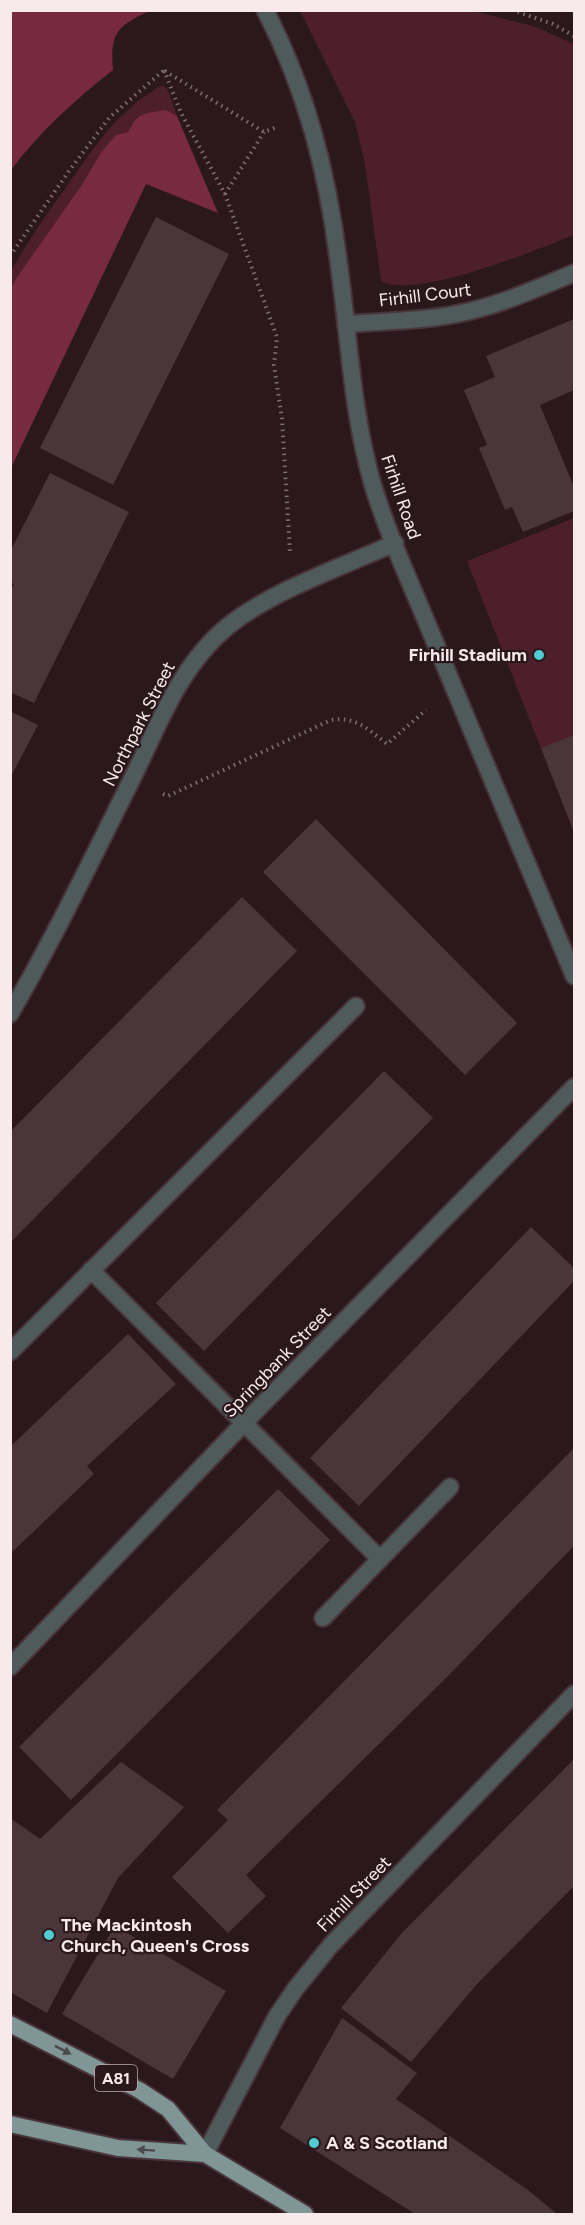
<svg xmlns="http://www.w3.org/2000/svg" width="585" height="2225" font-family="Figtree,sans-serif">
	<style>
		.green { fill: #4c1f2b }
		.forest { fill: #782a42 }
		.water { fill: #772941 }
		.building { fill: #4a353a }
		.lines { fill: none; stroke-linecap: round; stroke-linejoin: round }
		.service-casing { stroke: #48353a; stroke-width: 20 }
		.pedestrian-casing { stroke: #48353a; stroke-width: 20 }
		.minor-casing { stroke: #48353a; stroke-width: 20 }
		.primary-casing { stroke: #48353a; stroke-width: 20 }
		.path { stroke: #806f73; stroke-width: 4; stroke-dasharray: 1.5 4.5; stroke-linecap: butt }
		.service { stroke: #4f5a5a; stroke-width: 16 }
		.pedestrian { stroke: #4f5a5a; stroke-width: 16 }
		.minor { stroke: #4f5a5a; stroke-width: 16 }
		.primary { stroke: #7f9596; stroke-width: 16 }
		.oneway { fill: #4d4a4d }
		.poi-dot { fill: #51ccd2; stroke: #2b181d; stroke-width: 2 }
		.labels { text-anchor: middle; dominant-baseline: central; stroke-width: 4.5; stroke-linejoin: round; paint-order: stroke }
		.shield { fill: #2b181d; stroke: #baaaae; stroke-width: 1.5 }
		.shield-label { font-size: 16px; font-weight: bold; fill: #f7e9ec }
		.street-label { font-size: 18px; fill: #f7e9ec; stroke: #2b181d }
		.poi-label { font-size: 18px; font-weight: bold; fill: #f7e9ec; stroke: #2b181d; text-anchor: start }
	</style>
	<rect width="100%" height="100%" fill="#2b181d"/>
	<g class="green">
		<path d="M300,11h174l59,15 41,18v191c-38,15 -158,65 -193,46l-16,-117 -10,-42z"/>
		<path d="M160,86h4l4,4 9,26 -11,-6 -35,14 -3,8 -12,3 -14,16 -21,35 -66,94 -4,11v-21l25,-40 54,-77 24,-30 23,-21z"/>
		<path d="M574,518v314l-107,-271z"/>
	</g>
	<path class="forest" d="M166,110l11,6 41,97 -72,-29 -135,284 -1,-177 5,-11 66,-94 21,-35 14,-16 12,-3c9,-20 19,-19 38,-22z"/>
	<path class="water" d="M11,10l138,1c-33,16 -39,22 -36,59 -38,30 -73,61 -102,100z"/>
	<g class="building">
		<path d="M156,217l73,37 -116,231 -73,-37z"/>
		<path d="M574,319v71l-34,15 34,82v24l-51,21 -11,-25 -7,3 -26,-62 8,-3 -23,-55 31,-13 -9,-21z"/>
		<path d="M50,473l79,39 -95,191 -24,-11v-101l4,-7 -4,-2v-30z"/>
		<path d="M10,711l28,14 -28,53z"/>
		<path d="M574,735v97l-33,-84z"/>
		<path d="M316,819l201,204 -52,52 -202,-203z"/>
		<path d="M242,897l55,54 -287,292v-111z"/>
		<path d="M384,1071l49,47 -229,233 -48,-48z"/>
		<path d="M531,1227l43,41v13l-215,225 -49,-48z"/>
		<path d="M128,1334l48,50 -89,82 7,8 -84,80v-107z"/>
		<path d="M574,1448v98l-125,129 -203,200 20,21 -38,37 -56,-56 56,-57 -11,-10z"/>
		<path d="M278,1489l52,51 -259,260 -52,-53z"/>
		<path d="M574,1759v127l-97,98 -66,78 -70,-54 61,-75z"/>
		<path d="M121,1762l63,45 -66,71 -71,135 -37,-21v-174l30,21z"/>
		<path d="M115,1926l111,65 -53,88 -111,-65z"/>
		<path d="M342,2018l75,55 -21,26 132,91 29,24h-142l-135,-86z"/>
	</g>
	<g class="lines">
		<defs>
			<g id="service">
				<path d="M91,1270l289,289"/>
				<path d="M10,1352l346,-346"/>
				<path d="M323,1618l127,-131"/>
			</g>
			<path id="pedestrian" d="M205,2154l72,-138"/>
			<g id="minor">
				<path d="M265,10c42,81 63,165 74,255 10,73 13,146 33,217 16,54 41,106 62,158 46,112 94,224 140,336"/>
				<path d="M346,324c41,-3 84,-3 124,-13 37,-9 70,-24 104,-38"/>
				<path d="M10,1014c43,-74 80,-151 118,-227 29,-57 49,-119 100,-161 45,-36 114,-59 167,-83"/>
				<path d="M10,1667l234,-244 330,-336"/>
				<path d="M277,2016l19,-28 35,-43 243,-251"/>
			</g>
			<g id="primary">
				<path d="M10,2024l129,66 29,19 37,45 100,60"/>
				<path d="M10,2124l108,24 87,6"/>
			</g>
		</defs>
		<use href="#service" class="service-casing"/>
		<use href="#pedestrian" class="pedestrian-casing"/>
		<use href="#minor" class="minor-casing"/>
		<use href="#primary" class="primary-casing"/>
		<g class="path">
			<path d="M512,10l41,14 21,12"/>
			<path d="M164,70l17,43 44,81 52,143 -3,28 8,54 8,133"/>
			<path d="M165,71l99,61 13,-5"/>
			<path d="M225,194l39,-62"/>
			<path d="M10,256l59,-85 40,-53 55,-48"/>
			<path d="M163,794l5,2 163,-76c25,-4 38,10 56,24l39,-34"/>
		</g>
		<use href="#service" class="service"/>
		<use href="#pedestrian" class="pedestrian"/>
		<use href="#minor" class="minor"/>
		<use href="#primary" class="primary"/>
	</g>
	<defs><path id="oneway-solid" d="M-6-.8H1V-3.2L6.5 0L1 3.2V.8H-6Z" transform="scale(1.5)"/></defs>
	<g class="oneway">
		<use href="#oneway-solid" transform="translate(63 2050) rotate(27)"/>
		<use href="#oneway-solid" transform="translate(146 2150) rotate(-176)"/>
	</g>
	<g class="poi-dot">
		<circle cx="539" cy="655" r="6"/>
		<circle cx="49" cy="1935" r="6"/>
		<circle cx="314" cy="2143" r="6"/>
	</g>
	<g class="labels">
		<rect class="shield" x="95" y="2065" width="42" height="26" rx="4.5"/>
		<g class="shield-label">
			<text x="116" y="2078">A81</text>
		</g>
		<g class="street-label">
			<text transform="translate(425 295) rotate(-7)">Firhill Court</text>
			<text transform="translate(401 497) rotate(71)">Firhill Road</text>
			<text transform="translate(139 724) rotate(-63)">Northpark Street</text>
			<text transform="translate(277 1362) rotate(-46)">Springbank Street</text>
			<text transform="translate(354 1894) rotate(-46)">Firhill Street</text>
		</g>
		<g class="poi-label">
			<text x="527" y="655" text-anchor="end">Firhill Stadium</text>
			<text x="61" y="1925">The Mackintosh<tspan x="61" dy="21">Church, Queen's Cross</tspan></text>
			<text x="326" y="2143">A &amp; S Scotland</text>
		</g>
	</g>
	<rect width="585" height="2225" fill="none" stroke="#f7e9ec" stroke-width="24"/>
</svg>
